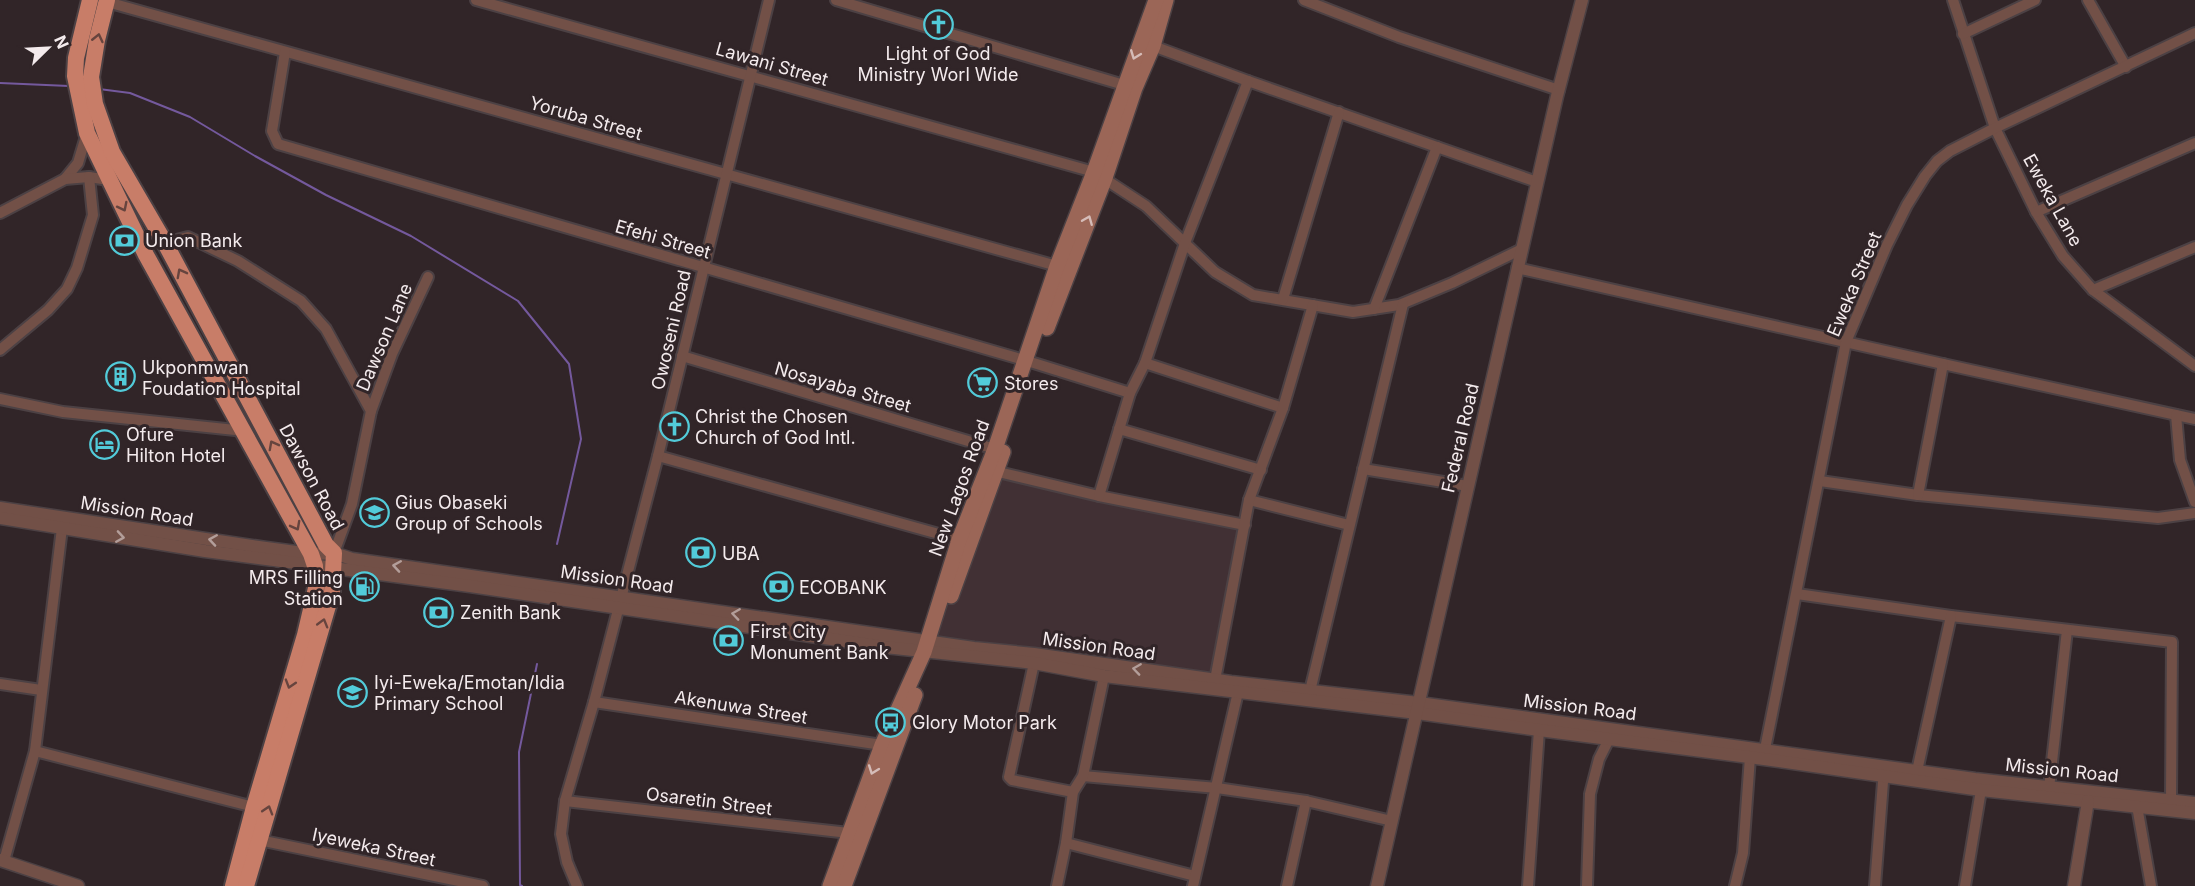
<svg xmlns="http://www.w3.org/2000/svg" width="2195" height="886" font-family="Inter,sans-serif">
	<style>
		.built { fill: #413034 }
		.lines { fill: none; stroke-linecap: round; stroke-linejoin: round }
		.stream { stroke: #74599d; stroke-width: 2 }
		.minor-casing { stroke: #4c4144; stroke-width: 14 }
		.tertiary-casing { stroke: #4c4144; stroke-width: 15 }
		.secondary-casing { stroke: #4c4144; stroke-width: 18 }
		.trunk-casing { stroke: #4c4144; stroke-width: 20 }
		.minor { stroke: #725047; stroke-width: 10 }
		.tertiary { stroke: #725047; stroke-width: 12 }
		.secondary { stroke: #9b6657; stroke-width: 15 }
		.trunk { stroke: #c87d68; stroke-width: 16 }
		.oneway { stroke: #66443e }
		.oneway2 { stroke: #d5bcb8 }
		.oneway3 { stroke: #b39e9a }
		.labels { text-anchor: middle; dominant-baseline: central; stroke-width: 6; stroke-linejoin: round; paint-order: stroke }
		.poi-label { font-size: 18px; fill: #f4ebed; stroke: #312528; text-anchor: start }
		.street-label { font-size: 18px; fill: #f4ebed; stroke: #312528 }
	</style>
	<rect width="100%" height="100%" fill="#312528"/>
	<path class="built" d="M992,467l257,56 -33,164 -287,-41z"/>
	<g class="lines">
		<g class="stream">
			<path d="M0,83l69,3"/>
			<path d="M99,89l31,4 60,24 65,39 71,39 85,41 107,65 51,63 12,75 -24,105"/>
			<path d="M522,886l-2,-1 -1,-133 18,-88"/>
		</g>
		<defs>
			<g id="minor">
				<path d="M476,0l618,172 52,34 69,66 38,23 100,17 46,-7 53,-22 70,-34"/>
				<path d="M836,0l288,85"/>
				<path d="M1304,0l95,37 160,53"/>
				<path d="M1953,0l42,128 41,84 27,44 30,34 102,76"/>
				<path d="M2088,0l38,67"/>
				<path d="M107,2l950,264"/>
				<path d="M1963,34l72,-34"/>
				<path d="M1153,46l95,35 289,101"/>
				<path d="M285,52l-13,79 6,13 746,216 106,33"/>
				<path d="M65,179l13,-16 9,-30"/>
				<path d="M2036,212l159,-69"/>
				<path d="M0,213l65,-34 24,-2 20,3"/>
				<path d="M165,243l23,-6 50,24 63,40 25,28 45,82 -19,93 -18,49"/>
				<path d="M1517,268l426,96 252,55"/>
				<path d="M2093,290l102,-43"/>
				<path d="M1283,299l56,-187"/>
				<path d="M1374,309l63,-162"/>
				<path d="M0,350l48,-40 19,-21 10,-21 16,-53 -4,-38"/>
				<path d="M682,356l313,93"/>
				<path d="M1145,363l138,45"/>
				<path d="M0,399l63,13 182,19"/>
				<path d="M371,411l21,-57 36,-77"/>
				<path d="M2176,415l4,45 15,42"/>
				<path d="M1119,429l142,41"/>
				<path d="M658,456l306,85"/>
				<path d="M1363,469l105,17"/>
				<path d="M990,470l109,26 146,29"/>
				<path d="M1820,481l98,14 240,23 37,-5"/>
				<path d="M1918,495l25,-131"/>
				<path d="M1099,496l31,-103 15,-30 40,-120 63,-162"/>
				<path d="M1249,500l100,25"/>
				<path d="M1797,594l154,22 221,26 -1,158"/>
				<path d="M1034,663l-25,114 3,3 61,12"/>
				<path d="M1215,680l34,-180 34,-92 30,-103"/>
				<path d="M0,684l41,6"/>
				<path d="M1310,691l93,-387"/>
				<path d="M594,702l288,43"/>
				<path d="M1765,749l81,-407 41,-97 20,-40 18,-29 12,-15 13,-10 45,-23 200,-95"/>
				<path d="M35,751l219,56"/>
				<path d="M1917,771l34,-155"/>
				<path d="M1083,776l134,12 89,13 86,20"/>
				<path d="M2049,788l18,-158"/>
				<path d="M565,801l284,32"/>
				<path d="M2137,806l14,80"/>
				<path d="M259,840l224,46"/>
				<path d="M1066,843l129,33"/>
				<path d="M4,861l31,-110 27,-223"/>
				<path d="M577,886l-10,-24 -6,-28 4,-33 29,-99 64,-246 111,-456"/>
				<path d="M1057,886l9,-43 7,-51 10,-16 21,-100"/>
				<path d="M1193,886l45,-194"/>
				<path d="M1287,886l19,-85"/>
				<path d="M1528,886l11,-156"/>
				<path d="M1587,886l3,-92 9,-35 10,-20"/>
				<path d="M1735,886l8,-33 7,-96"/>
				<path d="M1875,886l9,-117"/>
				<path d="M1965,886l16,-96"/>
			</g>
			<g id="tertiary">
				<path d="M0,508l266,40 45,6 23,-1 18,6 622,89 60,6 197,28 188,21 556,76 220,24"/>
				<path d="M0,518l205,33 265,35 415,61 149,16 70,13 313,37 122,17 225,29 217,31 214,23"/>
				<path d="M0,860l78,26"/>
				<path d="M1377,886l180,-790 25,-96"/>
				<path d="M2074,886l14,-85"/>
			</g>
			<g id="secondary">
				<path d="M1047,328l58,-150 30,-90 18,-42 13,-46"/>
				<path d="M951,596l52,-144"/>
				<path d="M830,886l52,-141 42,-93 35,-112 36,-91 62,-183 37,-94 62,-172"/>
				<path d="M844,886l71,-191"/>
			</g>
			<g id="trunk">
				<path d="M90,0l-14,58 -1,18 12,57 59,122 165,299 4,12 1,22 -11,47 -51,172 -21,79"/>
				<path d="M107,0l-10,40 -6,37 4,27 17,48 53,91 161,302 8,8 -2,39 -86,294"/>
			</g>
		</defs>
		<use href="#minor" class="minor-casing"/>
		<use href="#tertiary" class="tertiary-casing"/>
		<use href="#secondary" class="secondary-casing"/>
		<use href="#trunk" class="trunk-casing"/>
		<use href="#minor" class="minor"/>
		<use href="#tertiary" class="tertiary"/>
		<use href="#secondary" class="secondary"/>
		<use href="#trunk" class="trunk"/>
	</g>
	<defs><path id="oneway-chevron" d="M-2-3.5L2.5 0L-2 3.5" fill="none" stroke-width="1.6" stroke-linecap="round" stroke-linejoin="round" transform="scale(1.5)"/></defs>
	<g class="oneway">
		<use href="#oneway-chevron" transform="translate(98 38) rotate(-77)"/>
		<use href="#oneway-chevron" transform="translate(123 207) rotate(63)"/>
		<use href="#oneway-chevron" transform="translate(181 273) rotate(-118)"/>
		<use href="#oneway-chevron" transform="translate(273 445) rotate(-118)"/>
		<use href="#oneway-chevron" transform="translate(296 526) rotate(62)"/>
		<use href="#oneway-chevron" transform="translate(323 623) rotate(-74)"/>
		<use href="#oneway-chevron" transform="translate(290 684) rotate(107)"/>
		<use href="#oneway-chevron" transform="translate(268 810) rotate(-73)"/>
	</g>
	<g class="oneway2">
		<use href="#oneway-chevron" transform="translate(1135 55) rotate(111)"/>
		<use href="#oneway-chevron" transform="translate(1088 220) rotate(-68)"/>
		<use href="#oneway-chevron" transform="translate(873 770) rotate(110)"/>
	</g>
	<g class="oneway3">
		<use href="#oneway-chevron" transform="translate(120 537) rotate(9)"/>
		<use href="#oneway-chevron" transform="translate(213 540) rotate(-171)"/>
		<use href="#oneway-chevron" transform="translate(397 566) rotate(-171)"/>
		<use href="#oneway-chevron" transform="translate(736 614) rotate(-172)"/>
		<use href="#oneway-chevron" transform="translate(1137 669) rotate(-172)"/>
	</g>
	<defs>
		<symbol id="church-ring" viewBox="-11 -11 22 22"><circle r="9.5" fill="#312528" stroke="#52cbd9" stroke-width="1.5"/><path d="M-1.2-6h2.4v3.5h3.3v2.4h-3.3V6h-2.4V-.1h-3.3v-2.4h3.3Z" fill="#52cbd9"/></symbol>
		<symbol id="bank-ring" viewBox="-11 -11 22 22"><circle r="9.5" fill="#312528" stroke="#52cbd9" stroke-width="1.5"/><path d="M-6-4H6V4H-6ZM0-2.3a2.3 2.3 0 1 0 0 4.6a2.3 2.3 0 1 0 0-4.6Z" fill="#52cbd9"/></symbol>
		<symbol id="building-ring" viewBox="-11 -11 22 22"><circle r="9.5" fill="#312528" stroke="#52cbd9" stroke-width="1.5"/><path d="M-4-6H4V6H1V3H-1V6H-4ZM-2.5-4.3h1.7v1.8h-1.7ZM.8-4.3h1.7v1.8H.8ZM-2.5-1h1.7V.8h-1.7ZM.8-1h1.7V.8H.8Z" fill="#52cbd9"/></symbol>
		<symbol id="supermarket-ring" viewBox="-11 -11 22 22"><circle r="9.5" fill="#312528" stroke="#52cbd9" stroke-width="1.5"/><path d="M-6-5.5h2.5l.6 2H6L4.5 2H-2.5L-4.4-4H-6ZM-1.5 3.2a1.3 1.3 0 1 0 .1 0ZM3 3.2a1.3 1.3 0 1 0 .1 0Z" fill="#52cbd9"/></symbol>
		<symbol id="hotel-ring" viewBox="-11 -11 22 22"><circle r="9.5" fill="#312528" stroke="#52cbd9" stroke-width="1.5"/><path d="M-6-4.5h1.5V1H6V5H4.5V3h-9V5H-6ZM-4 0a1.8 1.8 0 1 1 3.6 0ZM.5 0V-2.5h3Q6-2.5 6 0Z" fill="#52cbd9"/></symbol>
		<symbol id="school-ring" viewBox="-11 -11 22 22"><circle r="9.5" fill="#312528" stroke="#52cbd9" stroke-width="1.5"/><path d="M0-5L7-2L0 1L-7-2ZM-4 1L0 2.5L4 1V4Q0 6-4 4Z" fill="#52cbd9"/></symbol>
		<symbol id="fuel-ring" viewBox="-11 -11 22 22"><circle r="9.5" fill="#312528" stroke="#52cbd9" stroke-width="1.5"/><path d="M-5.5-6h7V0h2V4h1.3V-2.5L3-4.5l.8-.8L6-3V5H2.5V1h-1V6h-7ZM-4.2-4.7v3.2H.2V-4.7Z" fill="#52cbd9"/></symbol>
		<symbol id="bus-ring" viewBox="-11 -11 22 22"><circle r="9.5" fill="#312528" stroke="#52cbd9" stroke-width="1.5"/><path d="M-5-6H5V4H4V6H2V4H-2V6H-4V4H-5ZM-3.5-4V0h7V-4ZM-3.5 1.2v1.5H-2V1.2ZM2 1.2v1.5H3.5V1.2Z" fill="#52cbd9"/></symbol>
	</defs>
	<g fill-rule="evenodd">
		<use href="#church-ring" x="922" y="8" width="33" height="33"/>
		<use href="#bank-ring" x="108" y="224" width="33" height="33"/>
		<use href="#building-ring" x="104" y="360" width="33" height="33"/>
		<use href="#supermarket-ring" x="966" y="366" width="33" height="33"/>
		<use href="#church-ring" x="658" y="410" width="33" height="33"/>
		<use href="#hotel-ring" x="88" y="428" width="33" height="33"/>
		<use href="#school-ring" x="358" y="496" width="33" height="33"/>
		<use href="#bank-ring" x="684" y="536" width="33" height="33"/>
		<use href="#fuel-ring" x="348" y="570" width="33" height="33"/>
		<use href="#bank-ring" x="762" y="570" width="33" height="33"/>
		<use href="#bank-ring" x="422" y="596" width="33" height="33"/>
		<use href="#bank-ring" x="712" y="624" width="33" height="33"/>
		<use href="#school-ring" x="336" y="676" width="33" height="33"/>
		<use href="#bus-ring" x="874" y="706" width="33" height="33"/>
	</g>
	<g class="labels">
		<g class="poi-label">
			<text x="938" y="53" text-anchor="middle">Light of God<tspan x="938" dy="21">Ministry Worl Wide</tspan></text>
			<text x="145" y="240">Union Bank</text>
			<text x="142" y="367">Ukponmwan<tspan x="142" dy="21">Foudation Hospital</tspan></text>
			<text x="1004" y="383">Stores</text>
			<text x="695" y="416">Christ the Chosen<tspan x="695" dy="21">Church of God Intl.</tspan></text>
			<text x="126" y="434">Ofure<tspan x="126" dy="21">Hilton Hotel</tspan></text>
			<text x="395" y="502">Gius Obaseki<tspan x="395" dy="21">Group of Schools</tspan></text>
			<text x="722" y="553">UBA</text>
			<text x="343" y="577" text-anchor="end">MRS Filling<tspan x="343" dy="21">Station</tspan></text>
			<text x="799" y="587">ECOBANK</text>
			<text x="460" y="612">Zenith Bank</text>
			<text x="750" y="631">First City<tspan x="750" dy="21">Monument Bank</tspan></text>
			<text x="374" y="682">Iyi-Eweka/Emotan/Idia<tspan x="374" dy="21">Primary School</tspan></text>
			<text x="912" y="722">Glory Motor Park</text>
		</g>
		<g class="street-label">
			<text transform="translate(772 64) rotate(16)">Lawani Street</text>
			<text transform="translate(586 118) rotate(16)">Yoruba Street</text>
			<text transform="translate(2053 200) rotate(61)">Eweka Lane</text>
			<text transform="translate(663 239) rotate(16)">Efehi Street</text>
			<text transform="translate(1854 284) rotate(-67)">Eweka Street</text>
			<text transform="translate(671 330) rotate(-77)">Owoseni Road</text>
			<text transform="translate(384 337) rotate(-67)">Dawson Lane</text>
			<text transform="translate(843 387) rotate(16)">Nosayaba Street</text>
			<text transform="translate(1460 438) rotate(-77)">Federal Road</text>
			<text transform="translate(312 477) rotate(62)">Dawson Road</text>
			<text transform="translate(959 488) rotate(-70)">New Lagos Road</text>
			<text transform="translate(137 511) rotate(9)">Mission Road</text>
			<text transform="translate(617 579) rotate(8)">Mission Road</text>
			<text transform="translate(1099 646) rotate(8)">Mission Road</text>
			<text transform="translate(741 707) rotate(9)">Akenuwa Street</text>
			<text transform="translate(1580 707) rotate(7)">Mission Road</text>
			<text transform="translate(2062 770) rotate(6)">Mission Road</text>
			<text transform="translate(709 801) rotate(7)">Osaretin Street</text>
			<text transform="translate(374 847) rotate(12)">Iyeweka Street</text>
		</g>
	</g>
	<g transform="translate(48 48) rotate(66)" stroke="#312528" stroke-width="4.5" paint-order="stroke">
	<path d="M0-4.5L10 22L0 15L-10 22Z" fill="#f4ebed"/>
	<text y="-9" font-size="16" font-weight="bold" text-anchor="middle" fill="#f4ebed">N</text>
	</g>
</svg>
